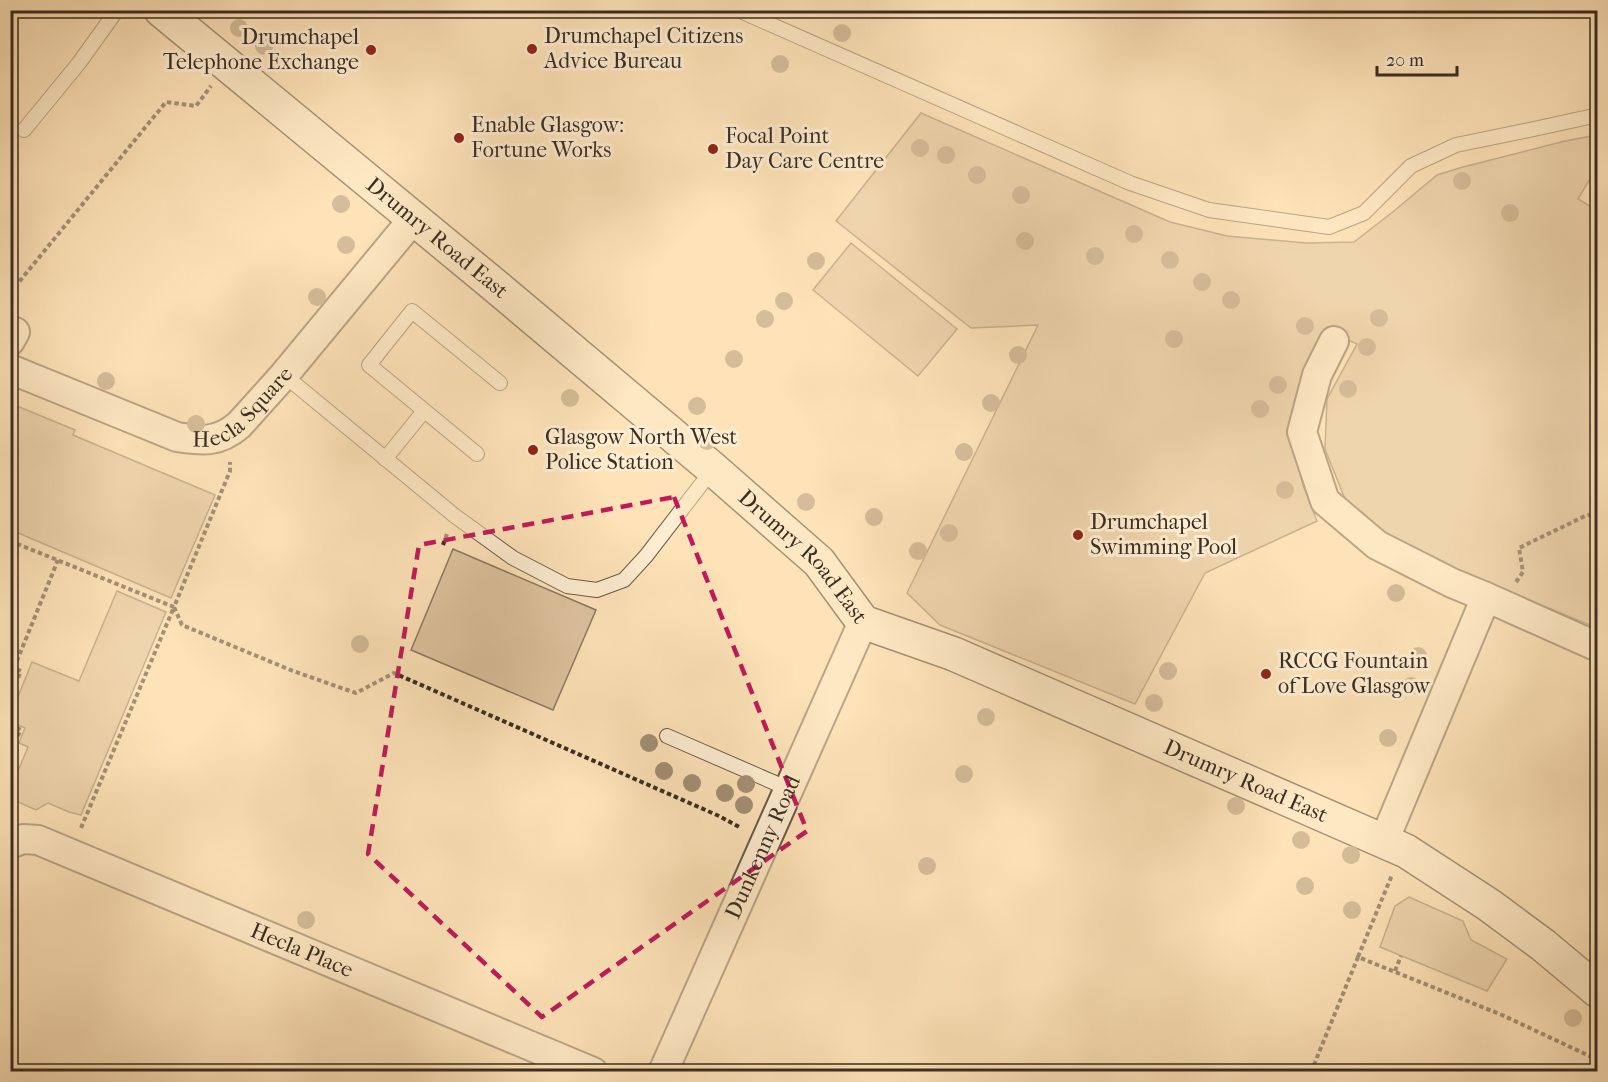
<svg xmlns="http://www.w3.org/2000/svg" width="1608" height="1082" font-family="'IM FELL French Canon',serif">
	<style>
		.green { fill: #ddc49f; stroke: #8b7862; stroke-width: 1.5 }
		.lines { fill: none; stroke-linecap: round; stroke-linejoin: round }
		.lane-casing { stroke: #6a5a49; stroke-width: 16 }
		.street-casing { stroke: #6a5a49; stroke-width: 32 }
		.secondary-casing { stroke: #392d24; stroke-width: 36 }
		.path { stroke: #392d24; stroke-width: 4; stroke-dasharray: 4.5 3; stroke-linecap: butt }
		.lane { stroke: #feedd1; stroke-width: 14 }
		.street { stroke: #feedd1; stroke-width: 28 }
		.secondary { stroke: #feedd1; stroke-width: 33 }
		.tree { fill: #a48f74 }
		.marked { fill: none; stroke: #c2185b; stroke-width: 4.5; stroke-dasharray: 12 8; stroke-linejoin: round }
		.poi-dot { fill: #8f2418; stroke: #feedd1; stroke-width: 2 }
		.labels { text-anchor: middle; dominant-baseline: central; stroke-width: 6; stroke-linejoin: round; paint-order: stroke }
		.poi-label { font-size: 22px; fill: #392d24; stroke: #feedd1; text-anchor: start }
		.street-label { font-size: 22px; fill: #392d24; stroke: #feedd1 }
	</style>
	<rect width="100%" height="100%" fill="#fee3b8"/>
	<filter id="stains"><feTurbulence type="fractalNoise" baseFrequency=".00333" numOctaves="4"/><feColorMatrix values="0 0 0 0 .2 0 0 0 0 .09 0 0 0 0 .02 0 0 0 .5 -.17"/></filter>
	<radialGradient id="worn" r=".72"><stop offset=".6" stop-color="#630" stop-opacity="0"/><stop offset="1" stop-color="#630" stop-opacity=".3"/></radialGradient>
	<g class="green">
		<path d="M921,113l249,109 57,14 79,7 48,-1 40,-31 43,-36 26,-8 102,-26 32,-6v32l-19,32 20,12 -1,417 -112,-46 -105,-48 -33,-30 -22,-55 2,-50 30,-55 -31,-14 -37,99 14,56 14,36 -112,52 -70,131 -195,-79 -33,-32 131,-268 -67,3 -135,-107z"/>
		<path d="M851,243l106,86 -39,47 -105,-86z"/>
		<path d="M17,406l58,24 -2,5 142,60 -44,103 -160,-68 -1,-110z"/>
		<path d="M453,549l143,61 -43,100 -142,-60z"/>
		<path d="M117,591l49,21 -85,203 -12,-3 -21,-9 -12,7 -25,-11v-11l17,-41 -9,-4 6,-15 -14,-6v-8l21,-52 47,19z"/>
		<path d="M1409,897l54,24 8,19 36,19 -20,32 -107,-44 15,-41z"/>
	</g>
	<g class="lines">
		<defs>
			<g id="lane">
				<path d="M738,10l392,173 79,27 120,17 35,-14 47,-47 45,-21 78,-16 64,-14"/>
				<path d="M1595,10l3,2"/>
				<path d="M24,130l55,-67 38,-53"/>
				<path d="M284,375l171,141 58,42 54,28 30,4 27,-10 22,-24 67,-87"/>
				<path d="M477,454l-108,-89 43,-54 88,72"/>
				<path d="M385,459l39,-48"/>
				<path d="M667,736l122,53"/>
			</g>
			<g id="street">
				<path d="M10,341l5,-9"/>
				<path d="M1334,341l-17,34 -15,57 23,69 52,44 75,38 34,14"/>
				<path id="s1" d="M10,369l167,68c25,4 41,6 62,-12l45,-50 130,-157"/>
				<path d="M1384,841l102,-244 112,50"/>
				<path id="s2" d="M10,844l13,-5 15,1 555,232"/>
				<path id="s3" d="M663,1072l200,-450"/>
			</g>
			<g id="secondary">
				<path id="s4" d="M161,10l332,274 220,185 106,93 44,60 91,32 452,197 83,54 54,40 55,46"/>
			</g>
		</defs>
		<use href="#lane" class="lane-casing"/>
		<use href="#street" class="street-casing"/>
		<use href="#secondary" class="secondary-casing"/>
		<g class="path">
			<path d="M10,293l156,-191 30,4 15,-20"/>
			<path d="M10,541l164,66 56,-136v-9"/>
			<path d="M443,545l4,-11"/>
			<path d="M1516,582l7,-10 -4,-24 66,-32 13,-3"/>
			<path d="M10,666l11,5 -11,26"/>
			<path d="M14,668l44,-108"/>
			<path d="M10,724l11,6 -5,9 -6,-2"/>
			<path d="M10,747l7,3 -7,16"/>
			<path d="M81,828l93,-221 8,18 111,46 63,22 38,-20 325,143 22,12"/>
			<path d="M1358,957l34,-82"/>
			<path d="M1395,971l6,-15"/>
			<path d="M1311,1072l47,-115 144,58 96,45"/>
		</g>
		<use href="#lane" class="lane"/>
		<use href="#street" class="street"/>
		<use href="#secondary" class="secondary"/>
	</g>
	<g class="tree">
		<circle cx="239" cy="28" r="9"/>
		<circle cx="842" cy="33" r="9"/>
		<circle cx="264" cy="46" r="9"/>
		<circle cx="780" cy="64" r="9"/>
		<circle cx="920" cy="148" r="9"/>
		<circle cx="946" cy="155" r="9"/>
		<circle cx="977" cy="175" r="9"/>
		<circle cx="1462" cy="181" r="9"/>
		<circle cx="1021" cy="195" r="9"/>
		<circle cx="341" cy="204" r="9"/>
		<circle cx="1510" cy="213" r="9"/>
		<circle cx="1134" cy="234" r="9"/>
		<circle cx="1025" cy="241" r="9"/>
		<circle cx="346" cy="245" r="9"/>
		<circle cx="1095" cy="256" r="9"/>
		<circle cx="1170" cy="260" r="9"/>
		<circle cx="816" cy="261" r="9"/>
		<circle cx="1202" cy="282" r="9"/>
		<circle cx="317" cy="297" r="9"/>
		<circle cx="1231" cy="300" r="9"/>
		<circle cx="784" cy="301" r="9"/>
		<circle cx="1379" cy="318" r="9"/>
		<circle cx="765" cy="319" r="9"/>
		<circle cx="1305" cy="326" r="9"/>
		<circle cx="1174" cy="339" r="9"/>
		<circle cx="1367" cy="347" r="9"/>
		<circle cx="1018" cy="355" r="9"/>
		<circle cx="734" cy="359" r="9"/>
		<circle cx="106" cy="381" r="9"/>
		<circle cx="1278" cy="385" r="9"/>
		<circle cx="1348" cy="389" r="9"/>
		<circle cx="570" cy="398" r="9"/>
		<circle cx="991" cy="403" r="9"/>
		<circle cx="697" cy="406" r="9"/>
		<circle cx="1260" cy="409" r="9"/>
		<circle cx="196" cy="424" r="9"/>
		<circle cx="707" cy="441" r="9"/>
		<circle cx="964" cy="452" r="9"/>
		<circle cx="1285" cy="490" r="9"/>
		<circle cx="806" cy="502" r="9"/>
		<circle cx="874" cy="517" r="9"/>
		<circle cx="949" cy="533" r="9"/>
		<circle cx="918" cy="551" r="9"/>
		<circle cx="1396" cy="593" r="9"/>
		<circle cx="360" cy="644" r="9"/>
		<circle cx="1418" cy="656" r="9"/>
		<circle cx="1168" cy="671" r="9"/>
		<circle cx="1411" cy="686" r="9"/>
		<circle cx="1154" cy="703" r="9"/>
		<circle cx="986" cy="717" r="9"/>
		<circle cx="1388" cy="738" r="9"/>
		<circle cx="649" cy="743" r="9"/>
		<circle cx="664" cy="771" r="9"/>
		<circle cx="964" cy="774" r="9"/>
		<circle cx="692" cy="783" r="9"/>
		<circle cx="746" cy="784" r="9"/>
		<circle cx="725" cy="793" r="9"/>
		<circle cx="744" cy="805" r="9"/>
		<circle cx="1236" cy="806" r="9"/>
		<circle cx="1301" cy="840" r="9"/>
		<circle cx="1351" cy="855" r="9"/>
		<circle cx="927" cy="866" r="9"/>
		<circle cx="1305" cy="886" r="9"/>
		<circle cx="1352" cy="910" r="9"/>
		<circle cx="306" cy="920" r="9"/>
		<circle cx="1573" cy="1018" r="9"/>
	</g>
	<path d="M0 0H1608V1082H0ZM674,497l133,334 -265,186 -174,-163 51,-309z" fill="#fee3b8" fill-opacity=".55" fill-rule="evenodd"/>
	<path class="marked" d="M674,497l133,334 -265,186 -174,-163 51,-309z"/>
	<g class="poi-dot">
		<circle cx="532" cy="49" r="6"/>
		<circle cx="371" cy="50" r="6"/>
		<circle cx="459" cy="138" r="6"/>
		<circle cx="713" cy="149" r="6"/>
		<circle cx="533" cy="450" r="6"/>
		<circle cx="1078" cy="535" r="6"/>
		<circle cx="1266" cy="674" r="6"/>
	</g>
	<g class="labels">
		<g class="poi-label">
			<text x="544" y="36">Drumchapel Citizens<tspan x="544" dy="25">Advice Bureau</tspan></text>
			<text x="359" y="37" text-anchor="end">Drumchapel<tspan x="359" dy="25">Telephone Exchange</tspan></text>
			<text x="471" y="125">Enable Glasgow:<tspan x="471" dy="25">Fortune Works</tspan></text>
			<text x="725" y="136">Focal Point<tspan x="725" dy="25">Day Care Centre</tspan></text>
			<text x="545" y="437">Glasgow North West<tspan x="545" dy="25">Police Station</tspan></text>
			<text x="1090" y="522">Drumchapel<tspan x="1090" dy="25">Swimming Pool</tspan></text>
			<text x="1278" y="661">RCCG Fountain<tspan x="1278" dy="25">of Love Glasgow</tspan></text>
		</g>
		<g class="street-label">
			<text stroke="none"><textPath href="#s4" startOffset="358">Drumry Road East</textPath></text>
			<text stroke="none"><textPath href="#s1" startOffset="258">Hecla Square</textPath></text>
			<text stroke="none"><textPath href="#s4" startOffset="844">Drumry Road East</textPath></text>
			<text stroke="none"><textPath href="#s4" startOffset="1348">Drumry Road East</textPath></text>
			<text stroke="none"><textPath href="#s3" startOffset="246">Dunkenny Road</textPath></text>
			<text stroke="none"><textPath href="#s2" startOffset="315">Hecla Place</textPath></text>
		</g>
	</g>
	<rect width="1608" height="1082" fill="none" stroke="#fee3b8" stroke-width="36"/>
	<rect x="12" y="12" width="1584" height="1058" fill="none" stroke="#392d24" stroke-width="3"/>
	<rect x="18" y="18" width="1572" height="1046" fill="none" stroke="#392d24" stroke-width="1.5"/>
	<path d="M1377 66v9h80v-9" fill="none" stroke="#392d24" stroke-width="3"/>
	<text x="1386" y="66" font-size="18" fill="#392d24" stroke="#feedd1" stroke-width="4.5" paint-order="stroke">20 m</text>
	<rect width="100%" height="100%" filter="url(#stains)"/>
	<rect width="100%" height="100%" fill="url(#worn)"/>
</svg>
